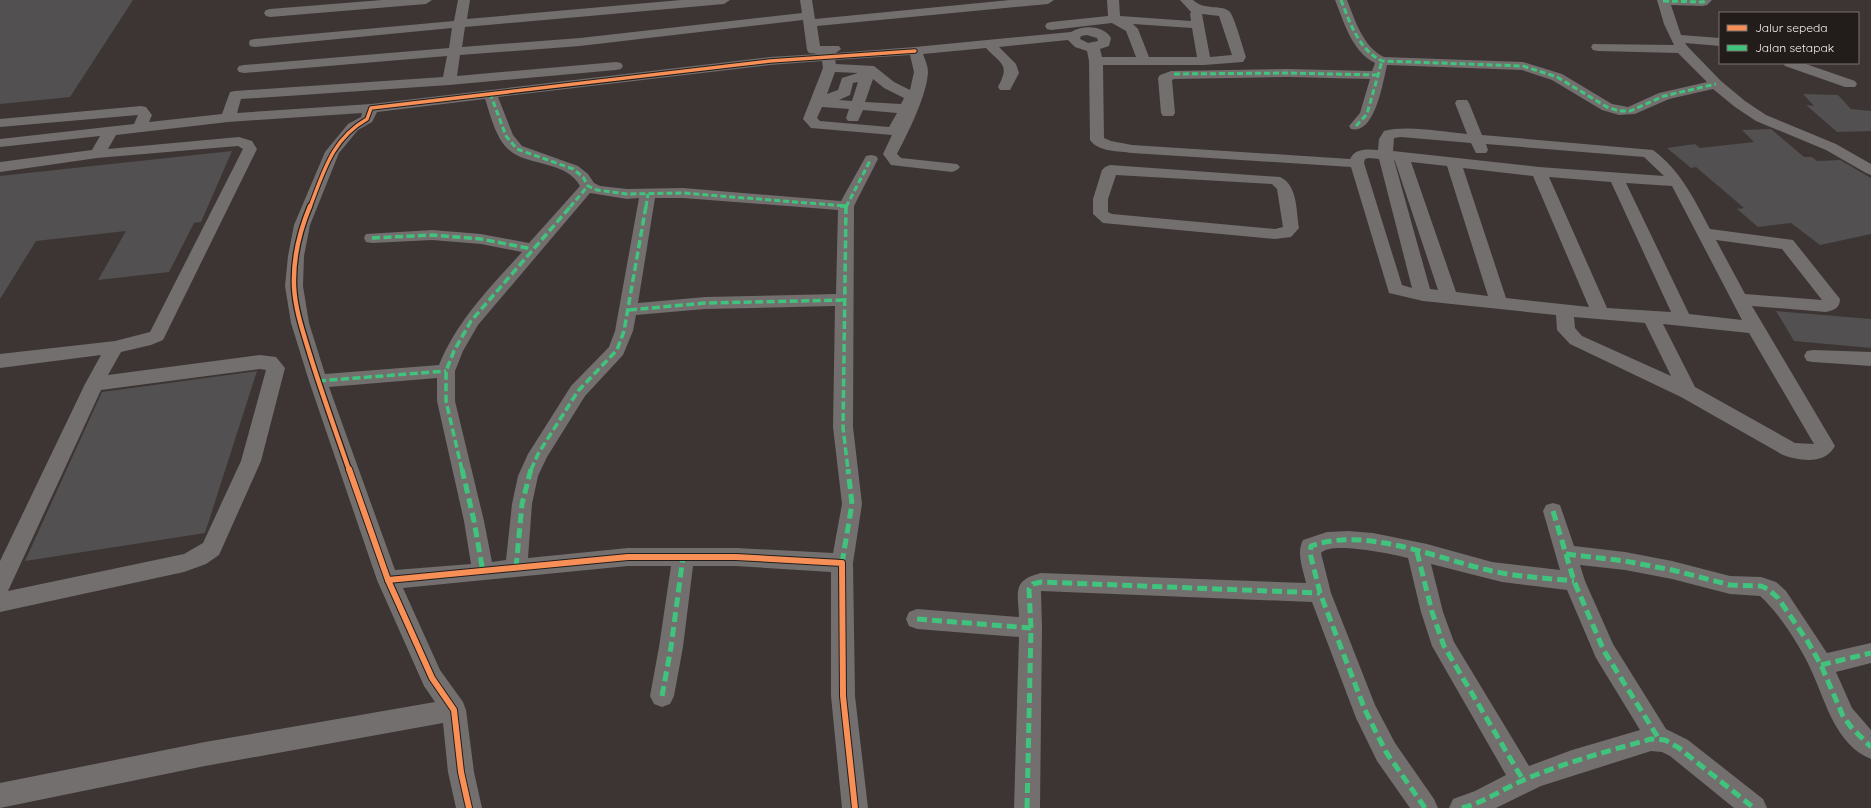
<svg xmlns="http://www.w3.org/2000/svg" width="1871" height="808" font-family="Quicksand,sans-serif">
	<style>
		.building { fill: #525050 }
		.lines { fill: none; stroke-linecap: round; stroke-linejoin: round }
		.minor { fill: #726f6e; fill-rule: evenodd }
		.quiet-far2 { stroke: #40c37c; stroke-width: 3; stroke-dasharray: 6 3; stroke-linecap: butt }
		.quiet-far1 { stroke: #40c37c; stroke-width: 3.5; stroke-dasharray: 8 3.5; stroke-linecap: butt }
		.quiet { stroke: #40c37c; stroke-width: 5; stroke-dasharray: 10 5; stroke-linecap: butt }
		.cycleway-far2-casing { stroke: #221d1b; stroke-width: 5.5 }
		.cycleway-far1-casing { stroke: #221d1b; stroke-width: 7 }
		.cycleway-casing { stroke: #221d1b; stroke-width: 8 }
		.cycleway-far2 { stroke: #f78f57; stroke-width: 3.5 }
		.cycleway-far1 { stroke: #f78f57; stroke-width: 4.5 }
		.cycleway { stroke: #f78f57; stroke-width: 6 }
	</style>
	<rect width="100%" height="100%" fill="#3c3534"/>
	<g class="building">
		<path d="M0,0h133l-63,97 -70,7z"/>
		<path d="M1803,94l35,1 13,14 20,2v20l-34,1 -31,-27 8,1z"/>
		<path d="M1771,129l33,28h8l5,4 23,-1 31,18v56l-51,11 -29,-22 -33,4 -21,-18 7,-1 -48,-41 -5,1 -24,-20 28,-4 5,4 54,-6 -12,-12z"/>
		<path d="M232,151l-31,71 -7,1 -25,49 -71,8 28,-49 -90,10 -36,58v-123z"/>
		<path d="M1776,311l95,8v29l-77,-7z"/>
		<path d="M257,371l-52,162 -180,28 77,-169z"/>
	</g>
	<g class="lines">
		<g class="minor">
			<path d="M382,0h50l-6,4 -156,13 -4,-1 -2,-3 2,-3 4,-1z"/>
			<path d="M458,0h12l-3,19 214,-19h49l-6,4 -259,23 -3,20 118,-9 222,-25 -2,-13h12l3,19 195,-19h44l-6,4 -231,22 3,20h19l2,3 -5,4 79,-6 156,-15c12,-7 32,-7 40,6l-2,8 -9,3 2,8h34l-10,-26 -14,-8 -61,7 -4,-1 -2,-3 2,-3 4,-1 57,-6 -1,-16h12l1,16 71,5 -1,-7 1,-2 -11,-12h13c11,11 30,4 37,12 5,7 13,36 16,45l-3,5 -39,3h-101l1,73 7,3 21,4 218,14c5,-11 18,-10 28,-9l1,-11 5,-8c24,-6 58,1 83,3l-12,-31 2,-3h10l2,3 13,32 171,15c28,21 41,49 57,79l83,11 47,59c0,9 -6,11 -14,13l-74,-6 83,140c-10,19 -35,15 -52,9l-102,-58 -111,-53 -13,-14 -1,-15 -133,-14 -34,-8 -38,-126 -219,-14c-13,-2 -34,-1 -42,-13l-1,-79 -2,-10 -12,-4 -7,-7 -69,7 17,17 3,9 -9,17h-10l-2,-3c12,-23 4,-22 -12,-39l-63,6c2,6 5,12 5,18 -1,23 -20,61 -31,82l4,4 56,6 3,3 -3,3 -5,2 -61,-7 -8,-11 9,-19 -81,-7 -8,-9 20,-51 -1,-7 -52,4 -272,32 15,38 9,11 56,20 10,8 6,9 6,3 27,3 56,-1 158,13 25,-45 5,-1 5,1 2,3 -24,47 -1,221 9,77 -9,59 2,133 13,112h-26l-11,-112v-124l-95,-6h-43l-10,81 -9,49 -4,8 -8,3 -8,-3 -4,-8 9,-49 12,-81h-43l-225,22 37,82 23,32 3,8 8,62 8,36h-26l-8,-36 -5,-49 -238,43 -205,42v-25l205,-41 230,-40 -11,-16 -47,-106 -68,-199 -18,-58 -6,-37 3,-30 6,-31 31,-73 23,-28 13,-7 1,-4 -134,9 -112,13 -8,14 131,-12 13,4 5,8 -94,191 -12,5 -30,7 -13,23 152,-20 16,2 9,11 -24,93 -42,94 -13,9 -22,8 -184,40v-51l85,-177 16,-29 -101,13v-14l115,-13 35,-9 93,-183 -5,-3 -141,12 -97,14v-10l92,-12 8,-14 -100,11v-8l134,-15 4,-9 -138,12v-8l141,-13 5,1 6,8 -3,7 73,-8 8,-22 5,-1 208,-14 4,-21 -203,17 -5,-1 -2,-3 2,-3 5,-1 205,-17 3,-20 -197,19 -5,-1 -1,-3 1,-3 5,-1 199,-18zM1202,14l17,2 13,39 -22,2zM803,20l4,30 2,3 9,1 -48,3 -399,47 -134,9 4,-14 208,-14 167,-15 5,-1 2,-3 -2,-3 -5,-1 -159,14 3,-21 120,-9zM1133,24l59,4 5,29h-48l-11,-28zM1087,35l10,3 1,3 -10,2 -8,-4 1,-3zM910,55l4,17 -4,18 -16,-8 -20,-16 -38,-2 -1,-4zM835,72l23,1 -16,5 -4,12 -11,4zM873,79l11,9 20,10 -3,6 -36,-2zM858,82l-6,19 -13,-1 11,-5 3,-12zM485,99c6,17 11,43 28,54 20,13 54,9 67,33l-51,57 -48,-9 -49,-4 -66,4 -2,4 2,4 6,1 60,-3 49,4 41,8c-33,37 -64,67 -83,113l-114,9 -16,-51 -6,-37 1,-30 6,-31 29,-72 19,-23 14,-8 5,-10zM822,107l27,2 -3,9 2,3h10l5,-11 34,3 -8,14 -69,-6 -3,-3zM1401,137l70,6 5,10h10l2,-3 -2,-6 158,13 20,19 -125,-9 -146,-16 1,-13zM1369,158l10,1 33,129 -10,-3 -38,-122 1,-4zM1394,160l1,1 43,129 -8,-1zM1411,162l36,4 41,130 -32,-4zM1463,168l70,8 56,131 -83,-9zM1549,177l62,5 60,130 -64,-4zM1626,183l46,3 70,134 -53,-6zM590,193l37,6 12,-1 -24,133 -6,16 -38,39 -43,68 -10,22 -6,28 -6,56 -14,2 -8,-41 -29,-120v-30l8,-20 15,-26zM655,198h28l155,12 -2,84 -131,3 -67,6zM1716,240l66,9 40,51 -77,-6zM835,306l-2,121 9,77 -9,49 -97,-5h-108l-100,10 4,-54 6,-28 9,-19 38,-61 38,-41 10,-24 3,-16 69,-6zM1574,317l71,6 26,53 -89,-40 -7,-8zM1663,324l86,9 65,111 -19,-1 -100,-56zM260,369l6,1 -25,91 -38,82 -19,11 -176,37 93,-201zM437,378v23l27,120 7,43 -76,6 -66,-183z"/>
			<path d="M1335,0h12c8,20 16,47 37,57l139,5 39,12 50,30 16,3 31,-14 48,-11 -29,-29 -80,-2 -5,-1 -2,-3 2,-3 81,1 -10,-21 -7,-24h55l-5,5 -4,1 -32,-1 10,30 39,3v8l-35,-3 3,4 33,34 24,20 21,14 70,29 35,20v11l-5,-2 -40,-23 -70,-29 -21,-14 -22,-18 -44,10 -34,15 -16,1 -17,-5 -50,-30 -30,-10 -135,-5c-4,17 -12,70 -36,64l-2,-3 11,-13 10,-34 -82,-2 -114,2 -2,1 3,33 -2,3h-10l-2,-3 -3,-35 2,-3 11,-4 117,-2 84,2 3,-8c-23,-11 -31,-41 -40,-63z"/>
			<path d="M1783,63h20l52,18 2,3 -2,3h-10l-60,-21z"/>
			<path d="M1110,165l170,12c18,8 16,34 19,51l-8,9 -16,2 -172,-16 -10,-9v-15l9,-29 3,-3zM1116,175l156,9 5,5 6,38 -8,2 -163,-15 -4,-2v-13z"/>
			<path d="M1813,350l58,2v14l-58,-4 -6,-1 -3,-5 3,-5z"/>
			<path d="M1553,503l7,2 14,41 51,6 47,9 58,15 31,1 15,5 10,9 41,62 44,-10v20l-35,9 16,36 19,22v29c-35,-14 -45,-56 -59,-87 -11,-25 -32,-58 -52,-76l-30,-2 -58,-15 -47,-9 -45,-5 5,16 28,63 53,85 22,11 75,59 4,9h-33l-64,-52 -8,-4 -11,-1 -110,35 -45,22h-47l4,-9 22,-8 31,-16 -74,-129 -11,-34 -13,-54c-16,-4 -77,-17 -87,-5l10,40 44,112 20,38 39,56 4,9h-28l-33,-47 -21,-43 -44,-116 -271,-11 1,37 -2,180h-26l5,-171 -102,-8 -8,-3 -3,-7 3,-7 8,-3 102,8c-1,-25 -7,-37 22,-44l265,10c-3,-15 -10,-29 -3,-43l24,-8 21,-1 25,2 54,11 65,18 68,8 -17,-59 3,-6zM1431,564l71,18 65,8 29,68 44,72 -68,20 -43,16 -75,-124 -11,-30z"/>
		</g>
		<g class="quiet-far2">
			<path d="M1341,0c9,23 18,50 41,61l141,5 34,11 50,30 12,4h11l34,-15 52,-12"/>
			<path d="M1663,1l40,1 3,-2"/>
			<path d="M1174,74l114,-1 89,2"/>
			<path d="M490,93l16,43 11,13 56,20 10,8 5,9 9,4 30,4 56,-1 163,13"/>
			<path d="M1356,126l11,-12 15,-53"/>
			<path d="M570,207l18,-21"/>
			<path d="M646,207l2,-13"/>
			<path d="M846,207l25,-48"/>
		</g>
		<g class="quiet-far1">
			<path d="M840,206h6"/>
			<path d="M846,206l-3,221 5,43"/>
			<path d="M372,238l60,-3 49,4 51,10"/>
			<path d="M629,310l76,-7 139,-3"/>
			<path d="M318,381l128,-10"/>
			<path d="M462,470l-16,-69v-30l8,-20 17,-30 100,-115"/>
			<path d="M531,470l7,-16 40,-63 39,-41 7,-19 22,-125"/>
		</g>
		<g class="quiet">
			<path d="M462,469l12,52 9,51"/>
			<path d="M1553,511l21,70 30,70 55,88"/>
			<path d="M1417,552l15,60 12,34 79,134"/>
			<path d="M1566,554l59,7 47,9 58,15 31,1 7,3 10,9 30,44 13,23 22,51 8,11 20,20"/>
			<path d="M842,563l10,-59 -4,-35"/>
			<path d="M516,568l6,-64 9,-35"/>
			<path d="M917,619l114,9"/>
			<path d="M1821,665l50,-12"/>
			<path d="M662,696l9,-49 12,-90"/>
			<path d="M1027,808l4,-180 -2,-39 4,-5 8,-2 279,11"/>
			<path d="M1425,808l-39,-56 -21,-42 -45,-117 -10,-40 1,-7c56,-20 126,13 181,25 27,6 55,7 82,10"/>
			<path d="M1462,808c23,-6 42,-20 64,-29 40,-17 83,-28 125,-40l14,1 14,8 75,60"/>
		</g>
		<defs>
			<path id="cycleway-far2" d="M310,207c14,-36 22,-68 57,-88l4,-11 399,-47 145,-10"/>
			<path id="cycleway-far1" d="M310,206c-10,24 -17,53 -16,80 1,23 9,46 16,69 12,39 26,77 39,115"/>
			<g id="cycleway">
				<path d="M349,469l39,111 44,98 22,32 7,62 8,36"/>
				<path d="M388,580l240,-23h108l106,6 1,133 12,112"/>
			</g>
		</defs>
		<use href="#cycleway-far2" class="cycleway-far2-casing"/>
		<use href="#cycleway-far1" class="cycleway-far1-casing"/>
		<use href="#cycleway" class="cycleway-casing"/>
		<use href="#cycleway-far2" class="cycleway-far2"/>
		<use href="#cycleway-far1" class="cycleway-far1"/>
		<use href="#cycleway" class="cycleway"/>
	</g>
	<rect x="1719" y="12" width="140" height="52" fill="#221d1b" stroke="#78726f"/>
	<rect x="1727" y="25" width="20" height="6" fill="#f78f57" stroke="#78726f"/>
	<text x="1755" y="32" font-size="12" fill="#f8f1ee">Jalur sepeda</text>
	<rect x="1727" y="45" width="20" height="6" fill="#40c37c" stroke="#78726f"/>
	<text x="1755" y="52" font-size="12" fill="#f8f1ee">Jalan setapak</text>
</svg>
